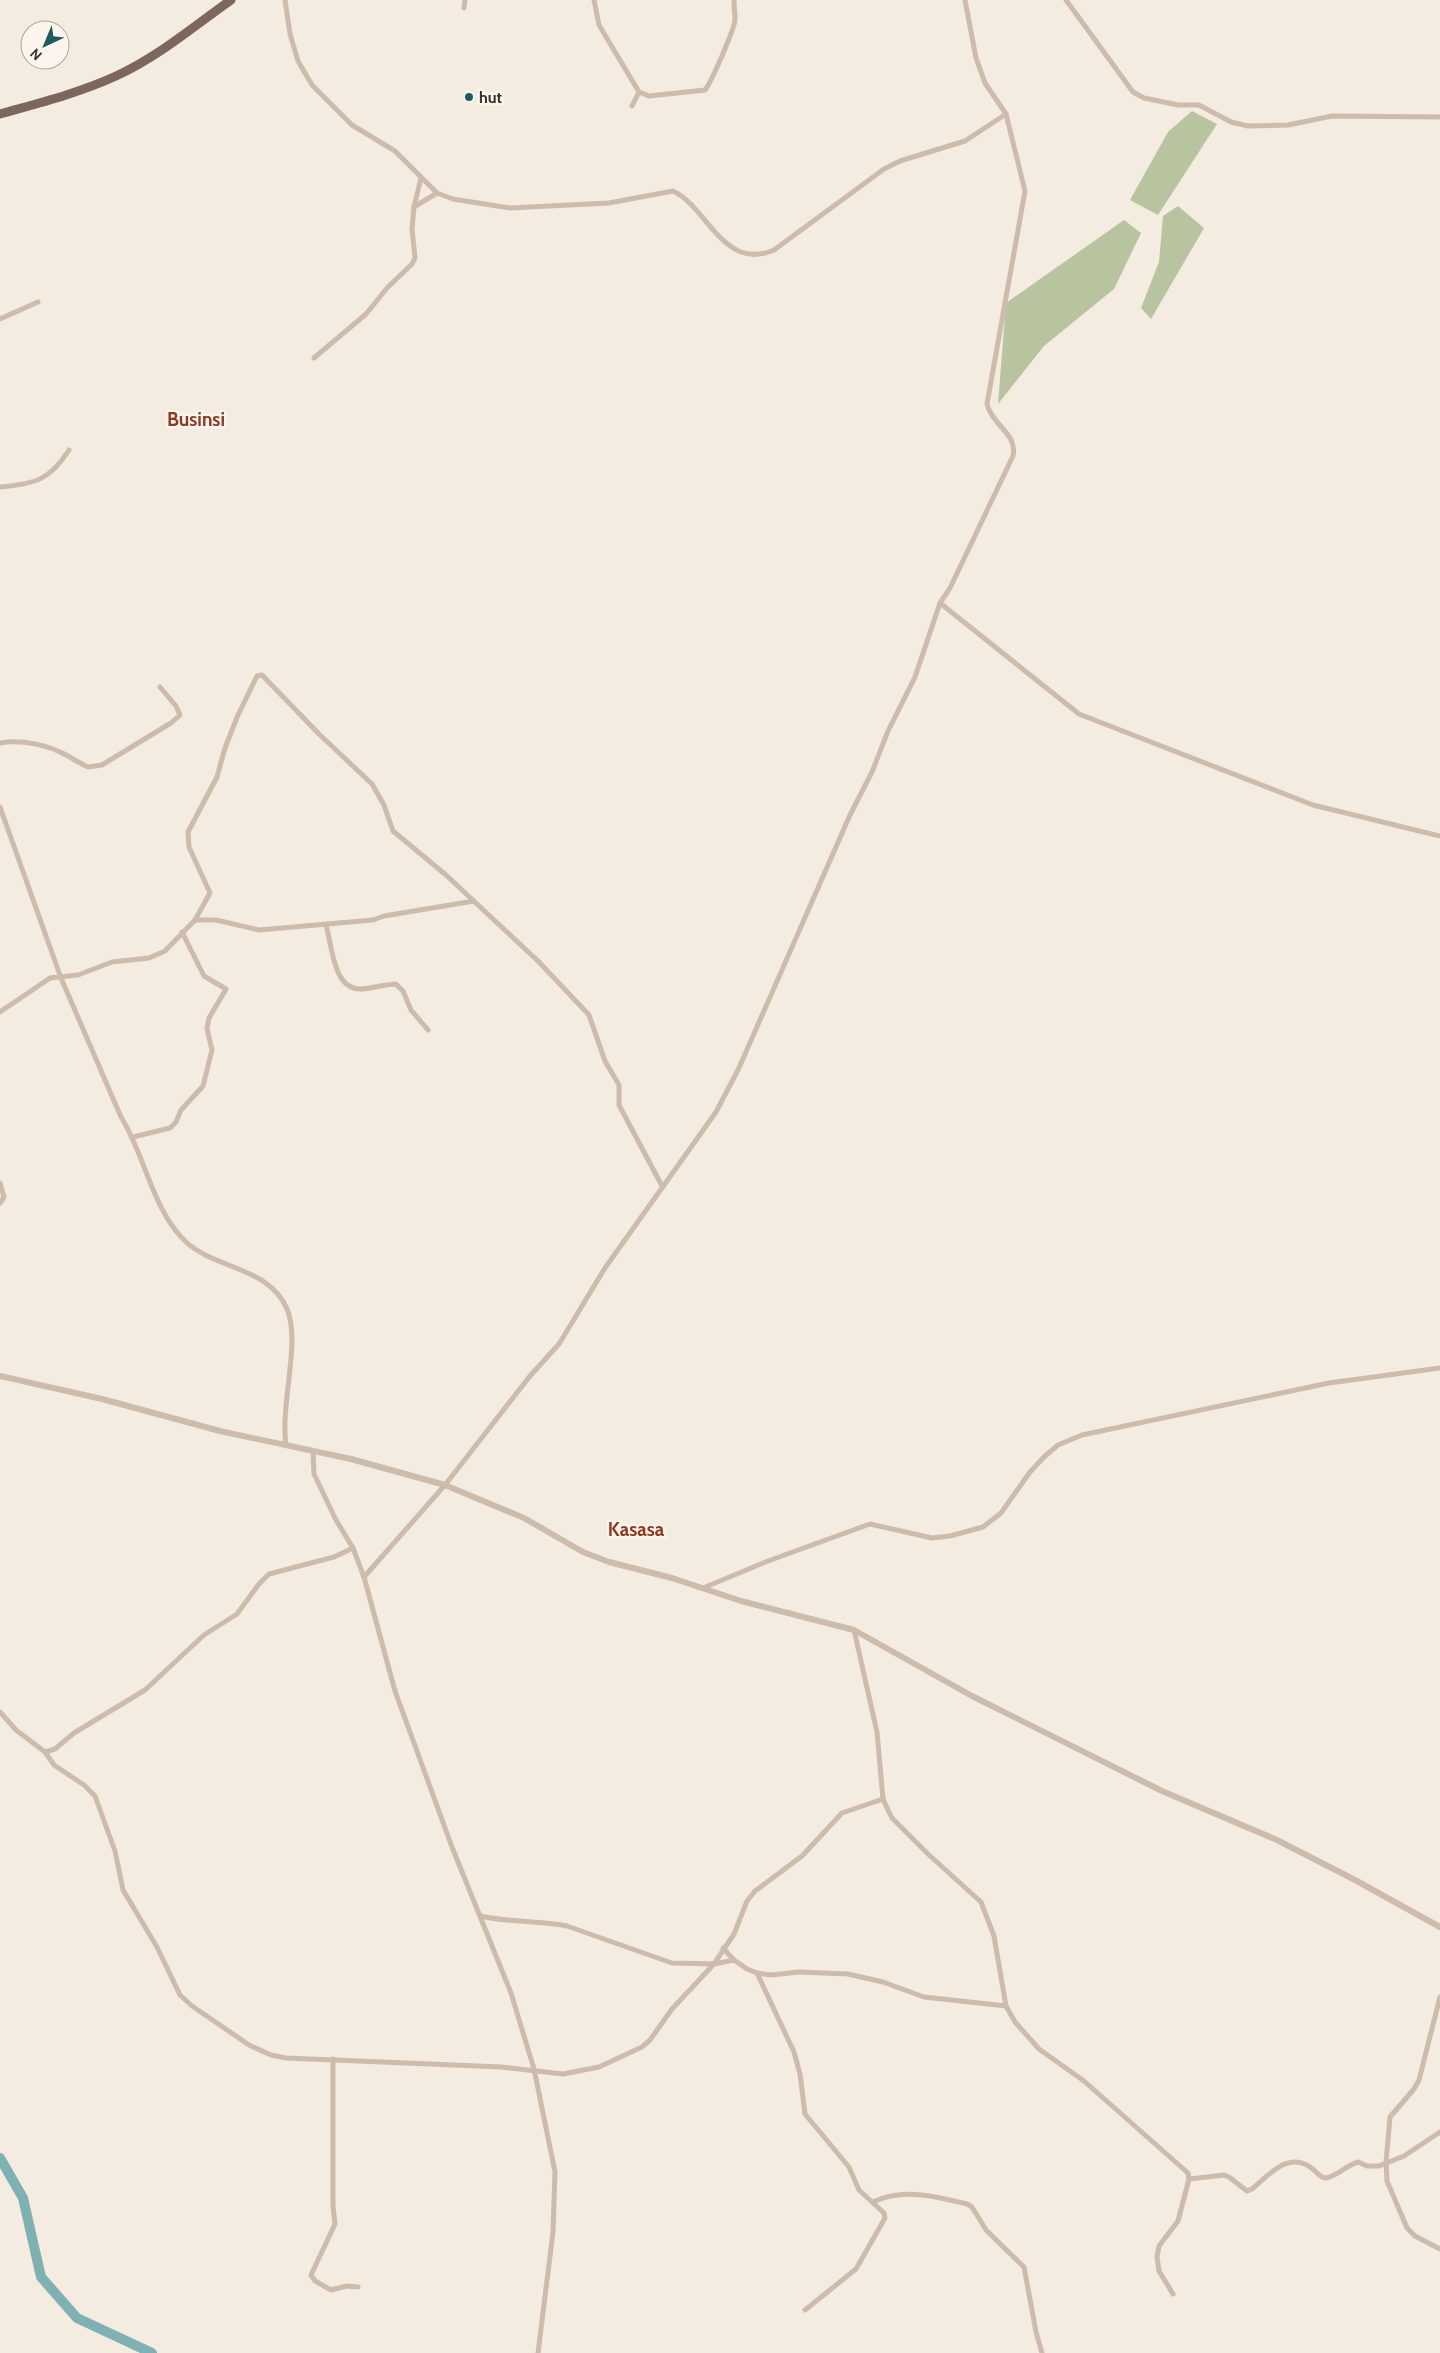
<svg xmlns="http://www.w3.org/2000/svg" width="1440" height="2353" font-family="Cabin,sans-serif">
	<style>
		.green { fill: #b8c4a0 }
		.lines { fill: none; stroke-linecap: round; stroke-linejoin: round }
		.river { stroke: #7fb0b2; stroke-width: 10 }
		.minor { stroke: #cdbbac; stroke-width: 5 }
		.tertiary { stroke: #cdbbac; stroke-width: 6 }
		.primary { stroke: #7d675c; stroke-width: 9 }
		.poi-dot { fill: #1f5a5e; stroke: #fbf5ee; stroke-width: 2 }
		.labels { text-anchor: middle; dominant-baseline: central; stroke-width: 5; stroke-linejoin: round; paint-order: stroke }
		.poi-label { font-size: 16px; font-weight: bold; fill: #3b302b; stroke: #fbf5ee; text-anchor: start }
		.quarter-label { font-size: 19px; font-weight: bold; fill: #8c3b22; stroke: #fbf5ee }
	</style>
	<rect width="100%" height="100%" fill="#f4ebe1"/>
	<g class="green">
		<path d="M1192,111l25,13 -59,91 -28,-15 38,-68z"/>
		<path d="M1178,206l26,22 -53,91 -10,-11 18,-46 4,-46z"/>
		<path d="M1124,220l17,13 -27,56 -70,57 -46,58 8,-101z"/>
	</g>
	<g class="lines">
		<path class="river" d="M0,2158l23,40 18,79 36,41 75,35"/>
		<g class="minor">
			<path d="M285,0l5,34 8,27 14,24 40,40 43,26 42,42 16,6 57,9 99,-5 64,-12c34,15 50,81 101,59l110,-81 16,-8 65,-20 41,-27"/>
			<path d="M594,0l5,25 40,67"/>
			<path d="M1066,0l67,92 11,6 34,7h21l32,17 17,4 40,-1 44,-9 108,1"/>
			<path d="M464,8l1,-8"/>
			<path d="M632,106l7,-14 10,4 56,-6c6,-7 29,-60 30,-70 0,-6 -1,-13 -1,-20"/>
			<path d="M414,207l23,-14"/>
			<path d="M0,319l38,-17"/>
			<path d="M314,358l52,-44 21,-26 25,-24 3,-6 -3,-29 2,-22 7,-29"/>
			<path d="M0,487c35,-3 50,-7 69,-37"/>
			<path d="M940,603l139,111 234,91 127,31"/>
			<path d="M0,743c21,-4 49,2 68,13 7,4 13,8 20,11l14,-2 69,-42 9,-8 -4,-9 -16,-19"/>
			<path d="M0,807l61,171 60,139c24,38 31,92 64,124 29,28 85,26 102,68 14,33 -7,95 -1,136"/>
			<path d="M195,920h21l43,10 114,-10 11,-4 90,-15"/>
			<path d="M326,925c6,20 7,64 34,64 12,0 24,-5 36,-5l7,7 8,19 17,20"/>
			<path d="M0,1012l50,-34 28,-3 34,-13 37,-4 16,-7 30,-31 15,-27 -21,-46 -1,-15 29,-55 8,-29 13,-33 19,-39 5,-1 57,59 53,50 12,21 9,26 53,44 92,86 51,54 16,46 14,24v20l43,81"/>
			<path d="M133,1137l37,-9 6,-6 5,-12 22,-24 9,-36 -5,-21 2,-11 17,-29 -22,-13 -22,-44"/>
			<path d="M0,1183l4,14 -4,6"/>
			<path d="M313,1451l1,23 22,46 17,28 11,29 31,114 57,156 59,146 23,76 21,103 -2,60 -15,121"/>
			<path d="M364,1577l81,-92 85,-109 29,-32 46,-76 111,-156 22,-42 112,-255 22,-43 16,-41 27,-54 25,-74 10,-15 63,-132c5,-22 -21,-31 -26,-52l38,-213 -19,-77 -21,-31 -9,-25 -11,-58"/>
			<path d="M703,1588l65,-27 102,-37 62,14 18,-2 33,-9 18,-14 29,-41 14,-15 14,-12 24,-10 247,-52 111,-15"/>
			<path d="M854,1630l23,102 6,67 5,11 4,8 36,36 53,48 13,34 12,70 9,16 24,27 45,32 104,92 1,6 -11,42 -19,25 -2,11 2,14 14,23"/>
			<path d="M0,1712l16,18 29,22 9,13 30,20 11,11 20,55 8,39 34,57 23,48 12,11 57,39 22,10 15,3 215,9 62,7 36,-7 43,-20 8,-7 22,-31 42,-45 20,-30 13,-33 8,-10 47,-35 40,-43 41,-14"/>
			<path d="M45,1752l10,-3 19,-16 71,-43 59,-55 33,-21 22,-30 10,-10 65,-17 19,-9"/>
			<path d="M481,1916c29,7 57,4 86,10l105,37 42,1 20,-4"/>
			<path d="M723,1948l11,12 13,9 10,4 14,2 28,-3 49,2 35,8 41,15 82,9"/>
			<path d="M757,1973l37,79 6,22 5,40 44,53 10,23 25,23 1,5 -29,51 -51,41"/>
			<path d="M1440,1997l-21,83 -5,9 -24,28 -4,45 1,19 20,47 8,8 25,13"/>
			<path d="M333,2059v147l2,18 -24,51 4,6 16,9 16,-4 11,1"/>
			<path d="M1189,2179l35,-4 5,2 18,14 5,-2c18,-15 38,-40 62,-19 3,3 7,8 12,8 11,-2 21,-13 32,-16l9,4h12l25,-10 36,-24"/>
			<path d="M873,2202c30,-14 62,-6 94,2l5,3 14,23 38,37 12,65 6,21"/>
		</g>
		<path class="tertiary" d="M0,1376l102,23 118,32 131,28 94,26 79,33 59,34 26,10 63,16 69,23 113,29 118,66 190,95 115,49 78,40 85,47"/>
		<path class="primary" d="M0,114c39,-11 79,-21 116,-38 42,-19 78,-50 115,-76"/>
	</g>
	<circle class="poi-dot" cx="469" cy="97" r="5"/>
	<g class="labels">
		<g class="poi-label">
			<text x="479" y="97">hut</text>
		</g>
		<g class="quarter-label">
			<text x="196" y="419">Businsi</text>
			<text x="636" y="1529">Kasasa</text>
		</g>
	</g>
	<g transform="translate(45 45) rotate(224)"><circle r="24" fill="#fbf5ee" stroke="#aea6a0"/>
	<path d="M0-4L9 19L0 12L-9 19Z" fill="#1f5a5e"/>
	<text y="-8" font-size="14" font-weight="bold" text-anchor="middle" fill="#3b302b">N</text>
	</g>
</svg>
